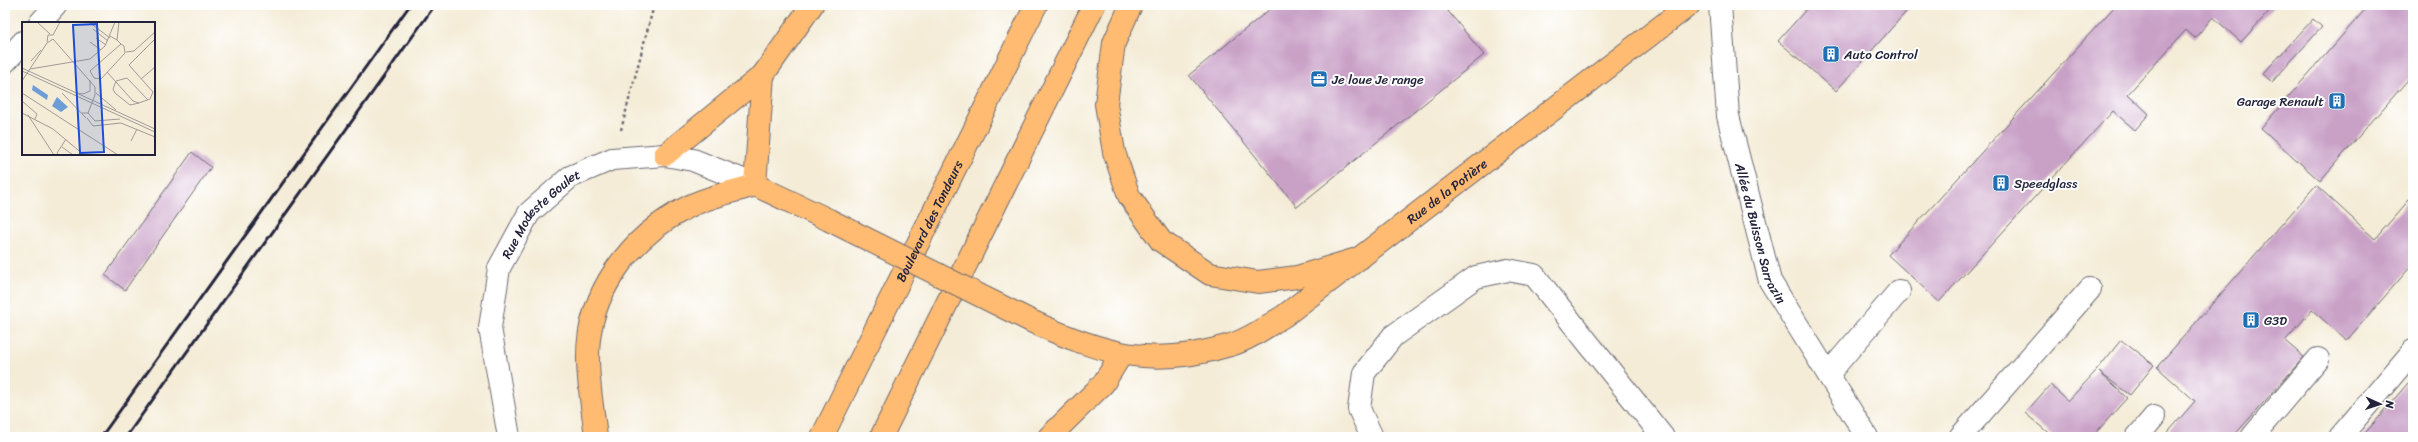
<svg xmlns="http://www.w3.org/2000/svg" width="2418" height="442" font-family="Sriracha,sans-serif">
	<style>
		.building { fill: #c9a1c7 }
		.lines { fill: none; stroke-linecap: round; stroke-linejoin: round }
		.minor-casing { stroke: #6c6972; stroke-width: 24 }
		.major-casing { stroke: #6c6972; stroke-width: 24 }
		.highway-casing { stroke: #6c6972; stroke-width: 24 }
		.path { stroke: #6c6972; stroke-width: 2.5; stroke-dasharray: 3 3; stroke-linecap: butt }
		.minor { stroke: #fff; stroke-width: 22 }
		.major { stroke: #ffbb71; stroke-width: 22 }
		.highway { stroke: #ffbb71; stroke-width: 22 }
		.rail { stroke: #22223b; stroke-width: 3 }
		.major-bridge-casing { stroke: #6c6972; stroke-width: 24; stroke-linecap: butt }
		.major-bridge { stroke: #ffbb71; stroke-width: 22 }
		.labels { text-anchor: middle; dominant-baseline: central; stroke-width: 4; stroke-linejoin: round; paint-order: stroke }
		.poi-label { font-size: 13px; fill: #22223b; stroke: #fff; text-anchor: start }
		.street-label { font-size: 13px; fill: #22223b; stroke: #fff }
		.inset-road { fill: none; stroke: #a09b99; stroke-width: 1 }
		.view { fill: #1d4ed8; fill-opacity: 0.15; stroke: #1d4ed8; stroke-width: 2 }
		.inset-edge { fill: none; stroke: #22223b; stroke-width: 2 }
	</style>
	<rect width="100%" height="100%" fill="#fff"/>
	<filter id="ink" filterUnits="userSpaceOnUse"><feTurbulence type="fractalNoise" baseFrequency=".025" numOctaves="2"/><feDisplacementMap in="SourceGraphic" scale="8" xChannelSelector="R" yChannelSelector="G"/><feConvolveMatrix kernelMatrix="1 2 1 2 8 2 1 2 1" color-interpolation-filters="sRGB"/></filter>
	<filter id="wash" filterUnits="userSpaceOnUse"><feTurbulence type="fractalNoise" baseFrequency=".012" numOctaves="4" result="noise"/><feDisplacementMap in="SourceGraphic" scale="16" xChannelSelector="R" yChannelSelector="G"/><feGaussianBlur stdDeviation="0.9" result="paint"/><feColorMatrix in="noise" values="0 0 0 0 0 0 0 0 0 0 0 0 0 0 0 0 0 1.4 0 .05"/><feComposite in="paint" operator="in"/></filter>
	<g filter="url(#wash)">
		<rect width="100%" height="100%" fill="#f4ecd7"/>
		<g id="blocks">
			<g class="building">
				<path d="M1275,5h168l41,50 -187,152 -108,-132z"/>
				<path d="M1810,5h102l-76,86 -58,-50z"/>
				<path d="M2116,5h159l-34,37 -28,-25 -18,21 -9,-8 -58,64 21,20 -14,16 -22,-19 -174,191 -51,-47z"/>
				<path d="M2369,5h44v69l-93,107 -59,-53z"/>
				<path d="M2313,19l9,8 -50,55 -9,-8z"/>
				<path d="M192,152l19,15 -86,123 -20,-15z"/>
				<path d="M2316,185l59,54 34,-39 4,4v60l-66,76 -35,-30 -27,31 19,16 -71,80h-69l31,-36 -38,-34z"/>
				<path d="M2121,340l33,25 -24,30 -31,-23 28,26 -35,39h-39l-28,-24 25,-28 18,16 29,-31z"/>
				<path d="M2413,377v60h-51z"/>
			</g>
		</g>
	</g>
	<g filter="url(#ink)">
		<use href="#blocks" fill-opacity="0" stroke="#6c6972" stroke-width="1"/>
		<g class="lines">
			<defs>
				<g id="minor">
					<path id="s1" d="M1720,5l8,111 42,165 97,156"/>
					<path d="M40,23l16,-18"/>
					<path d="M5,62l18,-20"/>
					<path d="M1828,374l71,-83"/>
					<path id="s2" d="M509,437l-19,-109 9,-60 30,-55 41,-36 42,-18 53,-4 28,5 62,25"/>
					<path d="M1372,437l-13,-28 5,-36 29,-37 83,-59 32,-7 26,5 129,162"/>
					<path d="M1960,437l130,-148"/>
					<path d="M2137,437l17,-20"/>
					<path d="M2252,437l66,-78"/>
					<path d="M2340,437l73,-86"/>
				</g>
				<g id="major">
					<path d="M755,185l74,35"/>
					<path id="s3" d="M1031,321c71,33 122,48 199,24 19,-5 37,-19 54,-29l405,-311"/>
				</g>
				<g id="highway">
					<path d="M1131,5l-17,38 -8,61 8,48 15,44 32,45 49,33 48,8 39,-5 63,-19"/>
					<path d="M665,155l98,-80 49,-70"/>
					<path d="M596,437c-3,-26 -8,-53 -8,-79 -1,-64 42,-121 98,-150 20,-11 47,-16 69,-23l8,-110"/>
					<path id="s4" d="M822,437l214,-432"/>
					<path d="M881,437l213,-432"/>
					<path d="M1049,437l54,-53 18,-29"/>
				</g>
			</defs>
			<use href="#minor" class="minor-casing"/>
			<use href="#major" class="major-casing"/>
			<use href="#highway" class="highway-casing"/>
			<path class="path" d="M621,130l33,-125"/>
			<use href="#minor" class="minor"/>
			<use href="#major" class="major"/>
			<use href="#highway" class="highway"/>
			<g class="rail">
				<path d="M101,437l309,-432"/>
				<path d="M126,437l309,-432"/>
			</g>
			<defs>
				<path id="major-bridge" d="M829,220l202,101"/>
			</defs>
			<use href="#major-bridge" class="major-bridge-casing"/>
			<use href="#major-bridge" class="major-bridge"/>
		</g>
	</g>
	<defs>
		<symbol id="building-square" viewBox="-11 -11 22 22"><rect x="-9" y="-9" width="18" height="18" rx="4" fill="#1f6fb2" stroke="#fff"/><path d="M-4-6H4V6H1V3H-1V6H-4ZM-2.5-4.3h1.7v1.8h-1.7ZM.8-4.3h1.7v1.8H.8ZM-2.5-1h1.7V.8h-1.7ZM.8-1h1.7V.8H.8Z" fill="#fff"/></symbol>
		<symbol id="office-square" viewBox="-11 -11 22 22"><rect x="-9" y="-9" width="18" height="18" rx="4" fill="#1f6fb2" stroke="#fff"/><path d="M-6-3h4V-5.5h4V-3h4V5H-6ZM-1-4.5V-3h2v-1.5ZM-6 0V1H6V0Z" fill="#fff"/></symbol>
	</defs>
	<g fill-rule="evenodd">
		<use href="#building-square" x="1821" y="44" width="20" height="20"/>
		<use href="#office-square" x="1309" y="69" width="20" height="20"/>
		<use href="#building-square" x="2327" y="91" width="20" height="20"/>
		<use href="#building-square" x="1991" y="173" width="20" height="20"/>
		<use href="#building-square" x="2241" y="310" width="20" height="20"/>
	</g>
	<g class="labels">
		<g class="poi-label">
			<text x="1844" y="54">Auto Control</text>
			<text x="1332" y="79">Je loue Je range</text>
			<text x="2324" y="101" text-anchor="end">Garage Renault</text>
			<text x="2014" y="183">Speedglass</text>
			<text x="2264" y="320">G3D</text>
		</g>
		<g class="street-label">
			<text stroke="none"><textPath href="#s3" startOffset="473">Rue de la Potière</textPath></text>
			<text stroke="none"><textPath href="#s2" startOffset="241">Rue Modeste Goulet</textPath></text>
			<text stroke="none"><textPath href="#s4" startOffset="241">Boulevard des Tondeurs</textPath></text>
			<text stroke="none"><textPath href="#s1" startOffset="233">Allée du Buisson Sarrazin</textPath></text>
		</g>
	</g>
	<g transform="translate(22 22)">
		<rect width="133" height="133" fill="#f4ecd7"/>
		<path d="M11,63l15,10 -1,5 -15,-10zM35,75l11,10 -7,5 -9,-6z" fill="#6c9dd6"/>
		<path class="inset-road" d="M15,0l13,12M67,0l21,16M71,7l15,12M31,13l7,-13M88,14l7,4 4,4 3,2 1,7 -24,26 -7,-1 -4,-7 31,-27M74,16l10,7M31,17l42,48v8l-7,18M95,18l2,-18M25,20l1,-7h5M68,20l11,8M104,30l8,-1 21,-19M9,39l10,-11M0,46l133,61M8,47l60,-10 15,-13 10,-24M0,49l133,61M85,50l26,29 6,2 11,-4 3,-7 -24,-27 26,-26M119,57l14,-12M0,59l25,-38 6,-4M0,71l96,62M40,71l24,25M55,71l6,1 7,-3v-11M74,71l20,17M0,79l15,13 -2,5M117,81l-9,2 -15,-12 -2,-4 3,-8 11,-3 21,22M0,91l31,16 31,26M60,91h6l7,8 25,-2M6,93l26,40M65,96l6,8 28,-3 34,14M109,119l6,-12M40,125l11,8M37,133l-2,-2 9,-14"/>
		<path class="view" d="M75,2l7,128 -24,1 -7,-128z"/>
		<rect width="133" height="133" class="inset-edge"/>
	</g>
	<rect width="2418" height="442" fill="none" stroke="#fff" stroke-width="20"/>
	<g transform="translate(2380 404) rotate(93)" stroke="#ffffff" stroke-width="3" paint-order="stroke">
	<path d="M0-3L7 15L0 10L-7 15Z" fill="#22223b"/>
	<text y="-6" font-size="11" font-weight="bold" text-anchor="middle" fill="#22223b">N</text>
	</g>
</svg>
